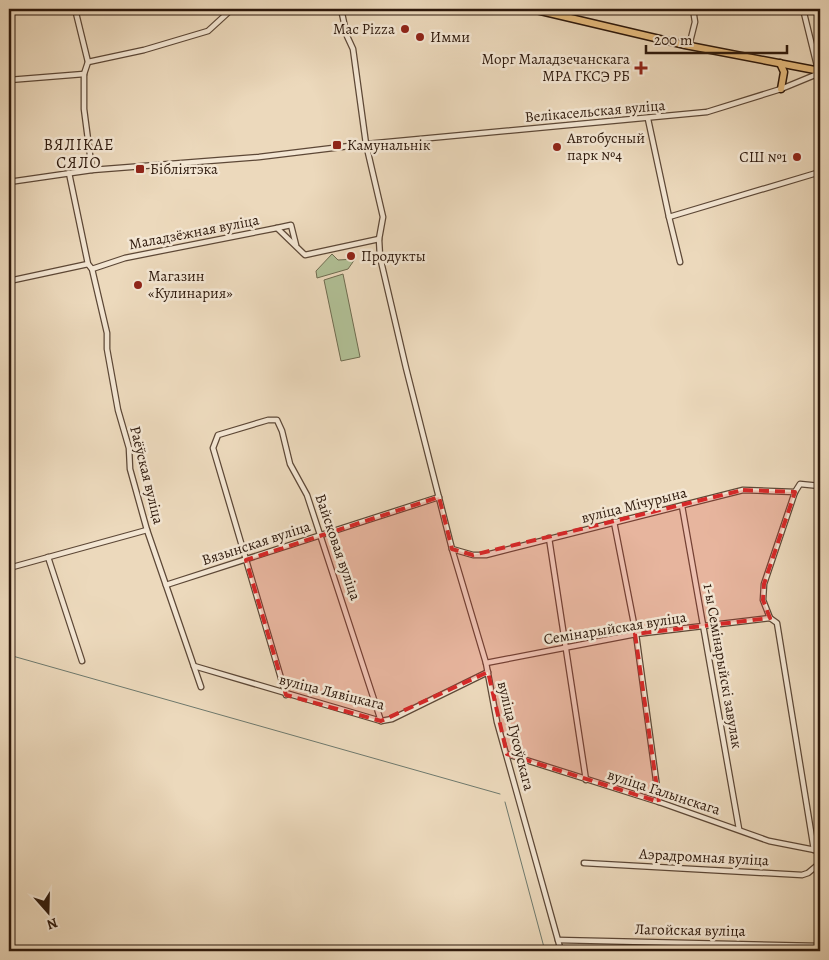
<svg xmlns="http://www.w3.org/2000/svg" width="829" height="960" font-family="Alegreya,serif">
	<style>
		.green { fill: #b1c096; stroke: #6f6c50 }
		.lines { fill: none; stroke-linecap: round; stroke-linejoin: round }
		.stream { stroke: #6e796d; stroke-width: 1 }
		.street-casing { stroke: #5d4837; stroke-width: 7 }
		.primary-casing { stroke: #2d180b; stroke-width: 9 }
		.street { stroke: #f3e6d3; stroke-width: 4.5 }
		.primary { stroke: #e6bc7e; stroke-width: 6 }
		.marked { fill: #d62828; fill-opacity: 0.2; stroke: #d62828; stroke-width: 4; stroke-dasharray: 10 6; stroke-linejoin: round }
		.poi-dot { fill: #8f2418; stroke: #f3e6d3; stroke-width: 2 }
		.labels { text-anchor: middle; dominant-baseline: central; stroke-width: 5; stroke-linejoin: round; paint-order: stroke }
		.poi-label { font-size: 15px; fill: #2d180b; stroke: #f3e6d3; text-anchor: start }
		.street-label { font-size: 15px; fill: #2d180b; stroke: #f3e6d3 }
		.neighbourhood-label { font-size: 16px; letter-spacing: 1px; fill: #2d180b; stroke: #f3e6d3 }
	</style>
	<rect width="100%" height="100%" fill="#ecd9bc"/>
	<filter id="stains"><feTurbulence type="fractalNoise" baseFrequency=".004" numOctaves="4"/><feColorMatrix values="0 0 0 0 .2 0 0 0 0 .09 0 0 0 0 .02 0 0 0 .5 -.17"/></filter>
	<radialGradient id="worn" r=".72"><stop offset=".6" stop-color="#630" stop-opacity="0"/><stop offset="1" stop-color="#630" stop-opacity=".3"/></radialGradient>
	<g class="green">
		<path d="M332,254l6,6 17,-1 -7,10 -31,9 -1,-7z"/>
		<path d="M343,274l17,83 -19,4 -17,-81z"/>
	</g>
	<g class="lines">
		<g class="stream">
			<path d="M9,655l491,139"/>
			<path d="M505,802l40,149"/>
			<path d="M9,946l17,5"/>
		</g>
		<defs>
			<g id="street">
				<path d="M75,9l13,53 -4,12v35l8,61"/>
				<path d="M341,9l6,27 6,13 13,95 17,73 -4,22 1,18 26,111 46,181 34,114 11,59 64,229"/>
				<path d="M689,46l6,-24 -2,-13"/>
				<path d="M88,62l56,-12 64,-19 24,-22"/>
				<path d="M9,80l75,-6"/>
				<path d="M648,119l21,98 151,-45"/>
				<path d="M69,173l19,91 4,5 15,64v16l11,61 11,38 1,21 17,61 54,157"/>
				<path d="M9,182l83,-12 167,-13 107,-13 341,-32 74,-23 34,-14 3,-5 -15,-61"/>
				<path d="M669,217l11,45"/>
				<path d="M277,228l14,-3 5,20"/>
				<path d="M92,269l33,-11 152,-30 28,27 74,-16"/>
				<path d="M9,281l79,-17"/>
				<path d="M682,506l57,323"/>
				<path d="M614,522l22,112 23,168"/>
				<path d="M549,538l37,242"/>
				<path d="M452,549l21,6h13l257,-65 52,2"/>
				<path d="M48,557l34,104"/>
				<path d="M9,568l138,-38"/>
				<path d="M166,585l273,-88"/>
				<path d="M770,618l-7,-18 1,-16 31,-92 5,-8 20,2"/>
				<path d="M486,663l150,-29 134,-16 7,5 37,227"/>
				<path d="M194,666l187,55 11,-2 96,-47"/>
				<path d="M286,695l-73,-247 5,-13 50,-15h9l5,11 8,33 17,31 74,226"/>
				<path d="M507,754l152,48 110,39 51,10"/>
				<path d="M584,863l218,12 6,-2 12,-10"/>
				<path d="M558,940l262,6"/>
			</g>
			<g id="primary">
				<path d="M532,9l153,36 135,26"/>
				<path d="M780,63l4,9 -3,17"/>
			</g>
		</defs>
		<use href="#street" class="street-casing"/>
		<use href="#primary" class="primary-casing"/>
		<use href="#street" class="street"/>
		<use href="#primary" class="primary"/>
	</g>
	<path class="marked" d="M743,490l52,2 -31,92 -1,16 7,18 -135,16 24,168 -152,-48 -19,-82 -107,49 -95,-26 -40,-135 193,-63 13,52 21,6z"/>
	<g class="poi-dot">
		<circle cx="405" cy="29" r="5"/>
		<circle cx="420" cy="37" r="5"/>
		<path d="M638.5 60.5h5v5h5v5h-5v5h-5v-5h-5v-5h5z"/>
		<rect x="332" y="140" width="10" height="10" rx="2.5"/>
		<circle cx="557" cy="147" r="5"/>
		<circle cx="797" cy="157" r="5"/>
		<rect x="135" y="164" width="10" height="10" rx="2.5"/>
		<circle cx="351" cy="256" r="5"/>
		<circle cx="138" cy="285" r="5"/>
	</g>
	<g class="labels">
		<g class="poi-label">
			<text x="395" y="29" text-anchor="end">Mac Pizza</text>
			<text x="430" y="37">Имми</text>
			<text x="630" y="59" text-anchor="end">Морг Маладзечанскага<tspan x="630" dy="17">МРА ГКСЭ РБ</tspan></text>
			<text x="567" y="138">Автобусный<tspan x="567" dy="17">парк №4</tspan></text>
			<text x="347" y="145">Камунальнік</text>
			<text x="787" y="157" text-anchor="end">СШ №1</text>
			<text x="150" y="169">Бібліятэка</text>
			<text x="361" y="256">Продукты</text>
			<text x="148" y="276">Магазин<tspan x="148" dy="17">«Кулинария»</tspan></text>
		</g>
		<g class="street-label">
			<text transform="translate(595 111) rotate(-5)">Велікасельская вуліца</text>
			<text transform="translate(194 232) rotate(-11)">Маладзёжная вуліца</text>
			<text transform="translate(147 475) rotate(76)">Раёўская вуліца</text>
			<text transform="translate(634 505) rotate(-14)">вуліца Мічурына</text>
			<text transform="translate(256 543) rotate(-18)">Вязынская вуліца</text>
			<text transform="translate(338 547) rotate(71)">Вайсковая вуліца</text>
			<text transform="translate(615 628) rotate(-9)">Семінарыйская вуліца</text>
			<text transform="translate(723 666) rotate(80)">1-ы Семінарыйскі завулак</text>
			<text transform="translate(332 692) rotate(14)">вуліца Лявіцкага</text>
			<text transform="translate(516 736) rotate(76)">вуліца Гусоўскага</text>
			<text transform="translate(664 792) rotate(18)">вуліца Галынскага</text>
			<text transform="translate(704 857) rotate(3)">Аэрадромная вуліца</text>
			<text transform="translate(690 930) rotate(1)">Лагойская вуліца</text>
		</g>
		<g class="neighbourhood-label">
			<text x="79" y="145">ВЯЛІКАЕ<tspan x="79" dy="18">СЯЛО</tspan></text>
		</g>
	</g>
	<rect width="829" height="960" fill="none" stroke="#ecd9bc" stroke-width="30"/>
	<rect x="10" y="10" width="809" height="940" fill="none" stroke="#2d180b" stroke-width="2.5"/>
	<rect x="15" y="15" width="799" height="930" fill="none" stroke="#2d180b"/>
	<g transform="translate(48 912) rotate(160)" stroke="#f3e6d3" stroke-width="4" paint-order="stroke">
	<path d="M0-4L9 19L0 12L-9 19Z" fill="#2d180b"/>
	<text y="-8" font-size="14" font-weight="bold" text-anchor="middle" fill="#2d180b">N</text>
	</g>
	<path d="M646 45v8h141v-8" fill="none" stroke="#2d180b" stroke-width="2.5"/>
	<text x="654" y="45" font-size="15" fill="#2d180b" stroke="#f3e6d3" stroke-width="4" paint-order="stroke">200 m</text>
	<rect width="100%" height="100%" filter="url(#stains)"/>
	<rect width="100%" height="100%" fill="url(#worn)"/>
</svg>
